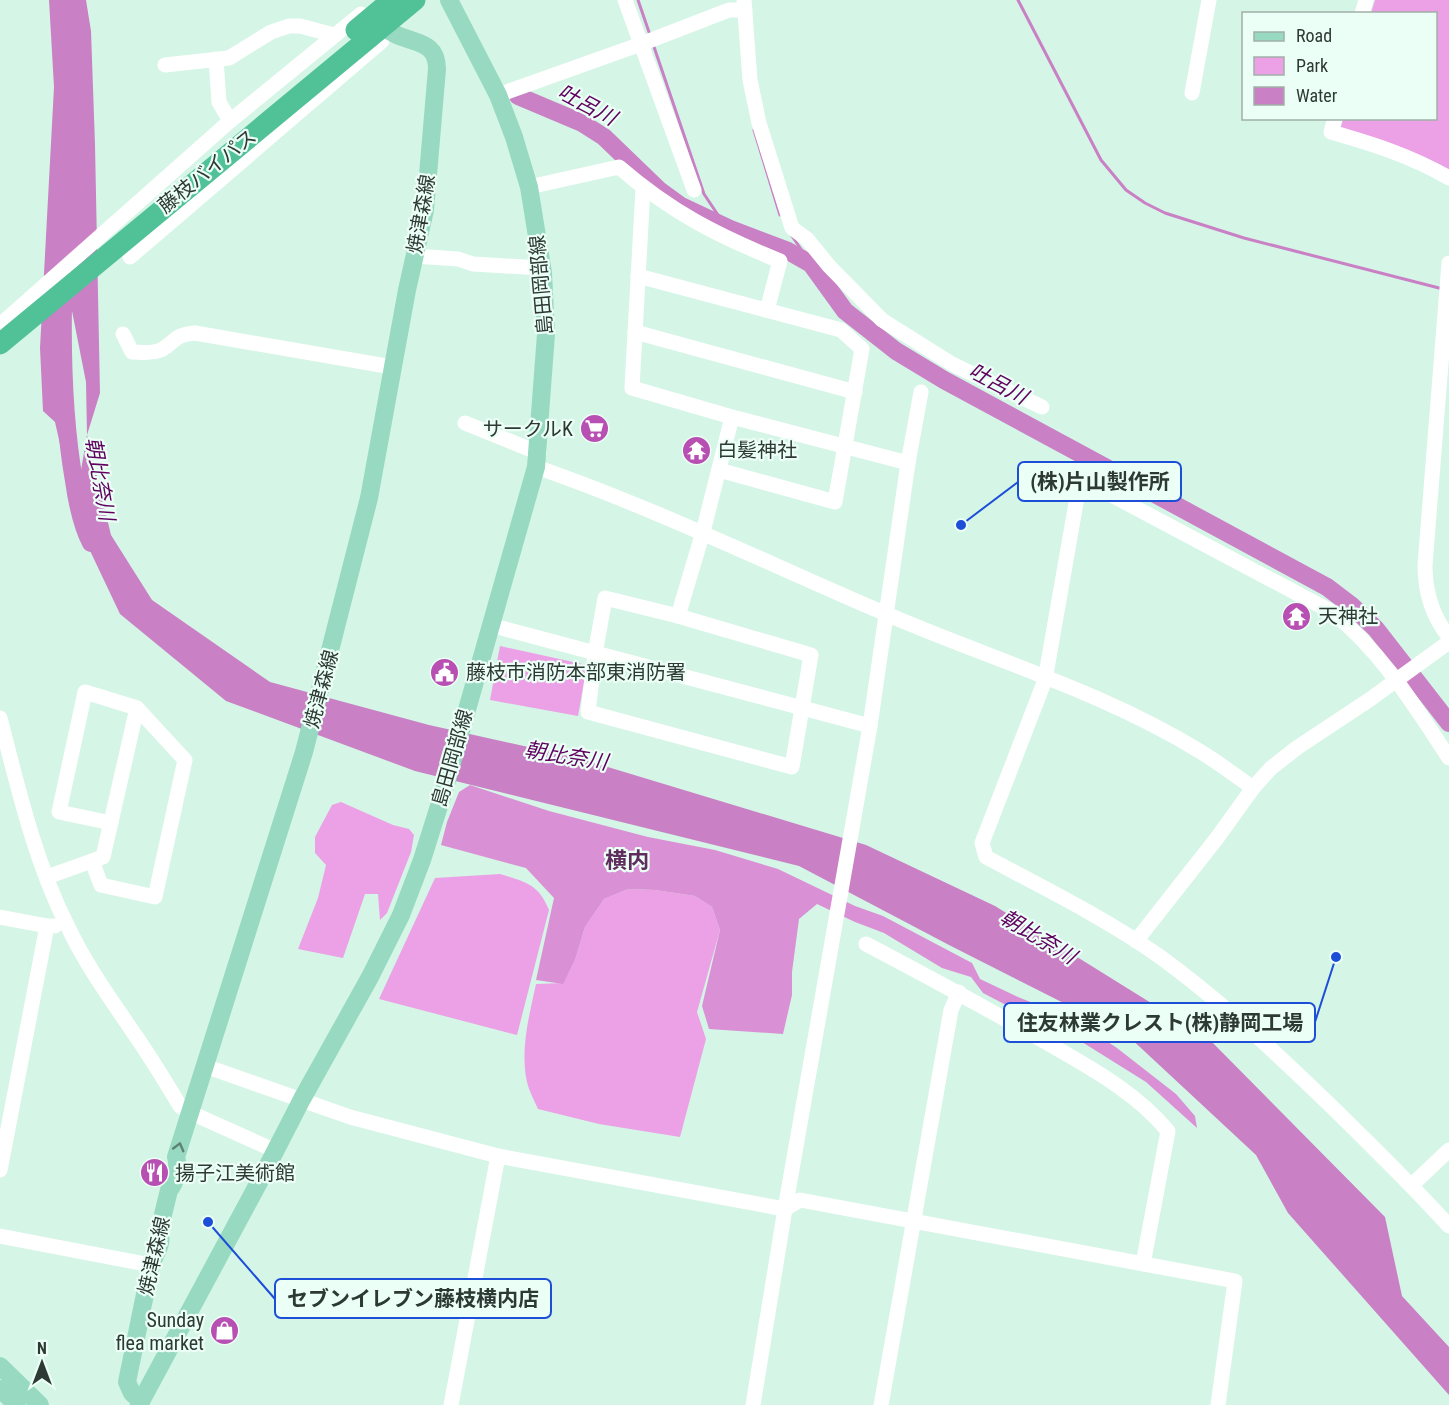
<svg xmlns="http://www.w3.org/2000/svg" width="1449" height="1405" font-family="'Roboto Condensed','Noto Sans JP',sans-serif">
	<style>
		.green { fill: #eca1e6 }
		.forest { fill: #da90d5 }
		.water { fill: #c980c4 }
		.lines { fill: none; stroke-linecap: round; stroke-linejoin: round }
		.stream { stroke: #c980c4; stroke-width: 3 }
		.river { stroke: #c980c4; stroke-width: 18 }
		.minor { stroke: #fff; stroke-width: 15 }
		.major { stroke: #97dac1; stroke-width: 18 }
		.highway { stroke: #51c198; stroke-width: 21 }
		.oneway { stroke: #5d8173 }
		.labels { text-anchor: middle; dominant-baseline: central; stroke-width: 4.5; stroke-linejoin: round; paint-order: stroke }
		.street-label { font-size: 20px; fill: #2d3934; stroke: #ecfff6 }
		.poi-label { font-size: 20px; fill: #2d3934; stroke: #ecfff6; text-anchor: start }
		.water-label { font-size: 21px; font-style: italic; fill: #60015f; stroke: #ecfff6 }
		.quarter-label { font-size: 22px; font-weight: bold; fill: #5f2d5d; stroke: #ecfff6 }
		.leader { fill: none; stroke: #1d4ed8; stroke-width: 2 }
		.callout-dot { fill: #1d4ed8; stroke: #ecfff6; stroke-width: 2 }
		.callout { fill: #ecfff6; stroke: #1d4ed8; stroke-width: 2 }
		.callout-label { font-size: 21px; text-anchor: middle; font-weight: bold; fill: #2d3934 }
	</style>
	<rect width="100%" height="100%" fill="#d5f5e6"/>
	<g class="green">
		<path d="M1375,0h74v179l-109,-48 3,-12 93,-1v-104l-65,-1z"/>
		<path d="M500,646l87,19 -9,51 -88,-16z"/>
		<path d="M341,802l52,23 16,4 5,6 -3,17 -24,61 -7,7 -2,-26h-13l-22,64 -45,-9 20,-51 8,-33 -11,-12v-16l17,-32z"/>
		<path d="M500,874c25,8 38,9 49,36l-32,125 -138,-36 56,-121z"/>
		<path d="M628,889l27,1 40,6 17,11 8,23 -23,82 9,27 -26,98 -81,-13 -61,-15c-4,-9 -9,-18 -11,-27 -7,-32 2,-66 9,-98l27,-1 12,-23 10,-33 19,-28z"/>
	</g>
	<path class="forest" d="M470,785l79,26 99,26 67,13 63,19 77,37 28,10 89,47 8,16 38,18 57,23 42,28 59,46 19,22 2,12 -51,-46 -64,-40 -24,-14 -27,-10 -48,-25 -12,-16 -29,-9 -58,-35 -29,-11 -38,-18 -18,15 -7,53v23l-9,39 -74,-5 -7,-23 18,-76 -8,-23 -17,-11 -40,-6 -27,-1 -24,10 -19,28 -10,33 -12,24 -27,-4 18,-82 -28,-30 -85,-23 6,-23 12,-30z"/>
	<path class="water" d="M49,0h37l5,31 4,114 5,248 -13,42 24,100 41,65 118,82 159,43 149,33 288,87 129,61 214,133 176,178 17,79 47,51v48l-161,-182 -32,-58 -129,-120 -178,-90 -150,-79 -384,-95 -189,-70 -106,-87 -36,-76 -5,-56 8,-47 -1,-53 -14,-71 -17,29 11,82 1,53 -12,-53 -12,-11 -3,-63 14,-261z"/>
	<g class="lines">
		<g class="stream">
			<path d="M638,0l12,35"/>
			<path d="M1018,0l83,160 25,30 19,13 20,10 79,25 199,51"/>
			<path d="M653,44l51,150 14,21 12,14"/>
			<path d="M754,130l26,85"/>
			<path d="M792,236l19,28"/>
		</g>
		<g class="river">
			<path d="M518,96l64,27 22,14 55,53 22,16 49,23 58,22 23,13 34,47 51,40 48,29 383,207 25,19 24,23 73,94"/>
			<path d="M63,304c-1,59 1,119 11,177 3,21 7,43 17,62"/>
		</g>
		<g class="minor">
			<path d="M625,0l69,190"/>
			<path d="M744,0l6,80 9,43 33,105 15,11 22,27 53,54 70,44 90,43"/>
			<path d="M1362,14l4,-14"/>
			<path d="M216,59l3,43 11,19"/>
			<path d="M165,65l64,-7 42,-26 18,-6h11l34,9"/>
			<path d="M1192,93l17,-93"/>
			<path d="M498,95l143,-51 88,-34h16"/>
			<path d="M1335,118l-4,14c42,12 80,24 118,46"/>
			<path d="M529,187l90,-20c52,45 97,68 161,94l-13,49"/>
			<path d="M643,188l-11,200 100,29 176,46"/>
			<path d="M414,256l44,3 15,5 69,4"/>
			<path d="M130,257l252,-216"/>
			<path d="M1449,263l-24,302c0,26 7,51 24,72"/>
			<path d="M638,276l203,54 21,19 -27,153 -116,-32"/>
			<path d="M0,325l230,-204 131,-107"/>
			<path d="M635,332l220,60"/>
			<path d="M123,334l9,18c9,0 20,2 29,-2 16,-9 12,-15 34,-17l197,34"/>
			<path d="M465,423l74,30"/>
			<path d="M536,467c119,41 233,97 348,146 106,46 218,78 317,139 18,11 35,24 52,36"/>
			<path d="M605,598l73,18 133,39 -19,112 -204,-55 7,-58z"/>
			<path d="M678,616l25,-84 29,-115"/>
			<path d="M490,625l380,101"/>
			<path d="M0,718c18,70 35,144 68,209 18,38 42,71 65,105 17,24 32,49 47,74l9,6 87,39"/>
			<path d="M1449,758c-35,-53 -67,-106 -117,-146l-245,-130 -8,4 -34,194 -63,163 4,14c58,31 119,61 173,99 62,45 117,97 172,150 40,39 80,78 118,120"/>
			<path d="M92,861l9,24 54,12 30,-137 -48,-52 -52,-16 -26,120 52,11"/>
			<path d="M47,877l56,-20 34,-149"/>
			<path d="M0,917l47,9h8"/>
			<path d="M1136,941l81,-103 36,-50 18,-20 27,-21 71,-47 80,-58"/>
			<path d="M866,944c59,31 118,63 176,96 45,26 93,51 126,91l-25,133"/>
			<path d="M205,1066l145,51 148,39 287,53 15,-9 435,81 -17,124"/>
			<path d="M0,1170l47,-244"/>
			<path d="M1412,1185l37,-35"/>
			<path d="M0,1236l151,29"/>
			<path d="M451,1405l47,-249"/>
			<path d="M753,1405l32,-196 85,-483 38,-263 13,-71"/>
			<path d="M881,1405l70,-395 8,-18"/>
		</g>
		<g class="major">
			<path d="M0,1366l40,39"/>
			<path d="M0,1389l17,16"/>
			<path d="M141,1401l-9,-8 -5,-11 24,-117c4,-12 13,-21 8,-34l10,-41c7,-6 10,-24 7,-33l128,-405 65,-254 38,-208 18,-80 12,-141c0,-29 -24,-25 -44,-36 -7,-3 -14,-10 -20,-15"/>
			<path d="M139,1405l125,-232 38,-74 68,-122 31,-62 21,-55 23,-73 91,-320 10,-133 -3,-61 -14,-86 -15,-50 -16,-42 -49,-95"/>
		</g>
		<g class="highway">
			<path d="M356,30l36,-30"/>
			<path d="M0,344l415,-344"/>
		</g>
	</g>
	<defs><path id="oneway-chevron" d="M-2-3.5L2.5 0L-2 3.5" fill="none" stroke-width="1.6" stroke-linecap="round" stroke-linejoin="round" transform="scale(1.5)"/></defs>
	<use class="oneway" href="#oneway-chevron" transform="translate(179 1147) rotate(-75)"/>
	<defs>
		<symbol id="supermarket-disc" viewBox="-11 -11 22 22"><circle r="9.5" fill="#b850b3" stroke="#ecfff6"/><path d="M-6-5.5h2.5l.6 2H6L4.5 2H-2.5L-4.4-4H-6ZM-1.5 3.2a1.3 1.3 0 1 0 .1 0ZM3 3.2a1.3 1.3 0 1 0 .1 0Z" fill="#fff"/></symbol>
		<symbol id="temple-disc" viewBox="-11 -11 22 22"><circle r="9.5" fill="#b850b3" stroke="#ecfff6"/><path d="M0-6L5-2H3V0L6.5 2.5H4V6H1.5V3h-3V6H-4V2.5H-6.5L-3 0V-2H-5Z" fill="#fff"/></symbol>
		<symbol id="civic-disc" viewBox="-11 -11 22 22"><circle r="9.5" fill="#b850b3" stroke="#ecfff6"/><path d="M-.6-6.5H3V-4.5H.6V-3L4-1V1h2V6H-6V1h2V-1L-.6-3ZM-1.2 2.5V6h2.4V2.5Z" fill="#fff"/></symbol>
		<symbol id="restaurant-disc" viewBox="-11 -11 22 22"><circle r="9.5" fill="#b850b3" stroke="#ecfff6"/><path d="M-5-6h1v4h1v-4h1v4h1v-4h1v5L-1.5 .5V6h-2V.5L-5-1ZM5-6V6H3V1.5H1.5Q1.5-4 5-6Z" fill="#fff"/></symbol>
		<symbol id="shop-disc" viewBox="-11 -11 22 22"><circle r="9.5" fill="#b850b3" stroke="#ecfff6"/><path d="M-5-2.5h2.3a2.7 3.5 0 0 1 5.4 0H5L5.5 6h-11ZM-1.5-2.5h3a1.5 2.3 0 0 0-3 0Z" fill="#fff"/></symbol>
	</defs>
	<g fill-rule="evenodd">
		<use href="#supermarket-disc" x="578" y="412" width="33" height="33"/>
		<use href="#temple-disc" x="680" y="434" width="33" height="33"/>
		<use href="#temple-disc" x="1280" y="600" width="33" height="33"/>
		<use href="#civic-disc" x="428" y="656" width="33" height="33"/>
		<use href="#restaurant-disc" x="138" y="1156" width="33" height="33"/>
		<use href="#shop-disc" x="208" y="1314" width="33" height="33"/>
	</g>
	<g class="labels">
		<g class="street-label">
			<text transform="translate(207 171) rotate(-39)">藤枝バイパス</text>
			<text transform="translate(421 214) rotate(-80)">焼津森線</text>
			<text transform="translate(541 285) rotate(-95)">島田岡部線</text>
			<text transform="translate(321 689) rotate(-75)">焼津森線</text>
			<text transform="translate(452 758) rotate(-74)">島田岡部線</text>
			<text transform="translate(154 1256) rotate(-77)">焼津森線</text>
		</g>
		<g class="poi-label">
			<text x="573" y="429" text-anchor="end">サークルK</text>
			<text x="717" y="450">白髪神社</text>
			<text x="1318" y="616">天神社</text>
			<text x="466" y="672">藤枝市消防本部東消防署</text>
			<text x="175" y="1173">揚子江美術館</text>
			<text x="204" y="1320" text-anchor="end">Sunday<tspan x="204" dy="23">flea market</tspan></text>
		</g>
		<g class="water-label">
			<text transform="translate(587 105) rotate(28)">吐呂川</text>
			<text transform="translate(998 384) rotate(28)">吐呂川</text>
			<text transform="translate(100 479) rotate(80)">朝比奈川</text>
			<text transform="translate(566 756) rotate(9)">朝比奈川</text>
			<text transform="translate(1038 937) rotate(31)">朝比奈川</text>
		</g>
		<g class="quarter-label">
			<text x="627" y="860">横内</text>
		</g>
	</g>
	<path class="leader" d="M961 525L1018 482M1336 957L1315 1022M208 1222L275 1299"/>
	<g class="callout-dot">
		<circle cx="961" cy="525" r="6"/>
		<circle cx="1336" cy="957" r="6"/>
		<circle cx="208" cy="1222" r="6"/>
	</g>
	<g class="callout">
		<rect x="1018" y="462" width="163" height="39" rx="6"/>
		<rect x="1004" y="1003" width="311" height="39" rx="6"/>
		<rect x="275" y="1279" width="276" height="39" rx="6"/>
	</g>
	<g class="callout-label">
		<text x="1100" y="489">(株)片山製作所</text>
		<text x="1160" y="1030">住友林業クレスト(株)静岡工場</text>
		<text x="413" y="1306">セブンイレブン藤枝横内店</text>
	</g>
	<rect x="1242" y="12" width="195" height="108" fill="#ecfff6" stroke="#a0b0a8" stroke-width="1.5"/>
	<rect x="1254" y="32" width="30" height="9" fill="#97dac1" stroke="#a0b0a8" stroke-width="1.5"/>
	<text x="1296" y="42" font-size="18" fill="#2d3934">Road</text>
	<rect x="1254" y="57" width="30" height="18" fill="#eca1e6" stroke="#a0b0a8" stroke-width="1.5"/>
	<text x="1296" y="72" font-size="18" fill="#2d3934">Park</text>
	<rect x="1254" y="87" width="30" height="18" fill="#c980c4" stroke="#a0b0a8" stroke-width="1.5"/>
	<text x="1296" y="102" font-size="18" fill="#2d3934">Water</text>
	<g transform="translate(42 1363)" stroke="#ecfff6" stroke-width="4.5" paint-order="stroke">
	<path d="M0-4.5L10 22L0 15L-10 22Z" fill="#2d3934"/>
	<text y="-9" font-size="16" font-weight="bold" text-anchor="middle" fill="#2d3934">N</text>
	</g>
</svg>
